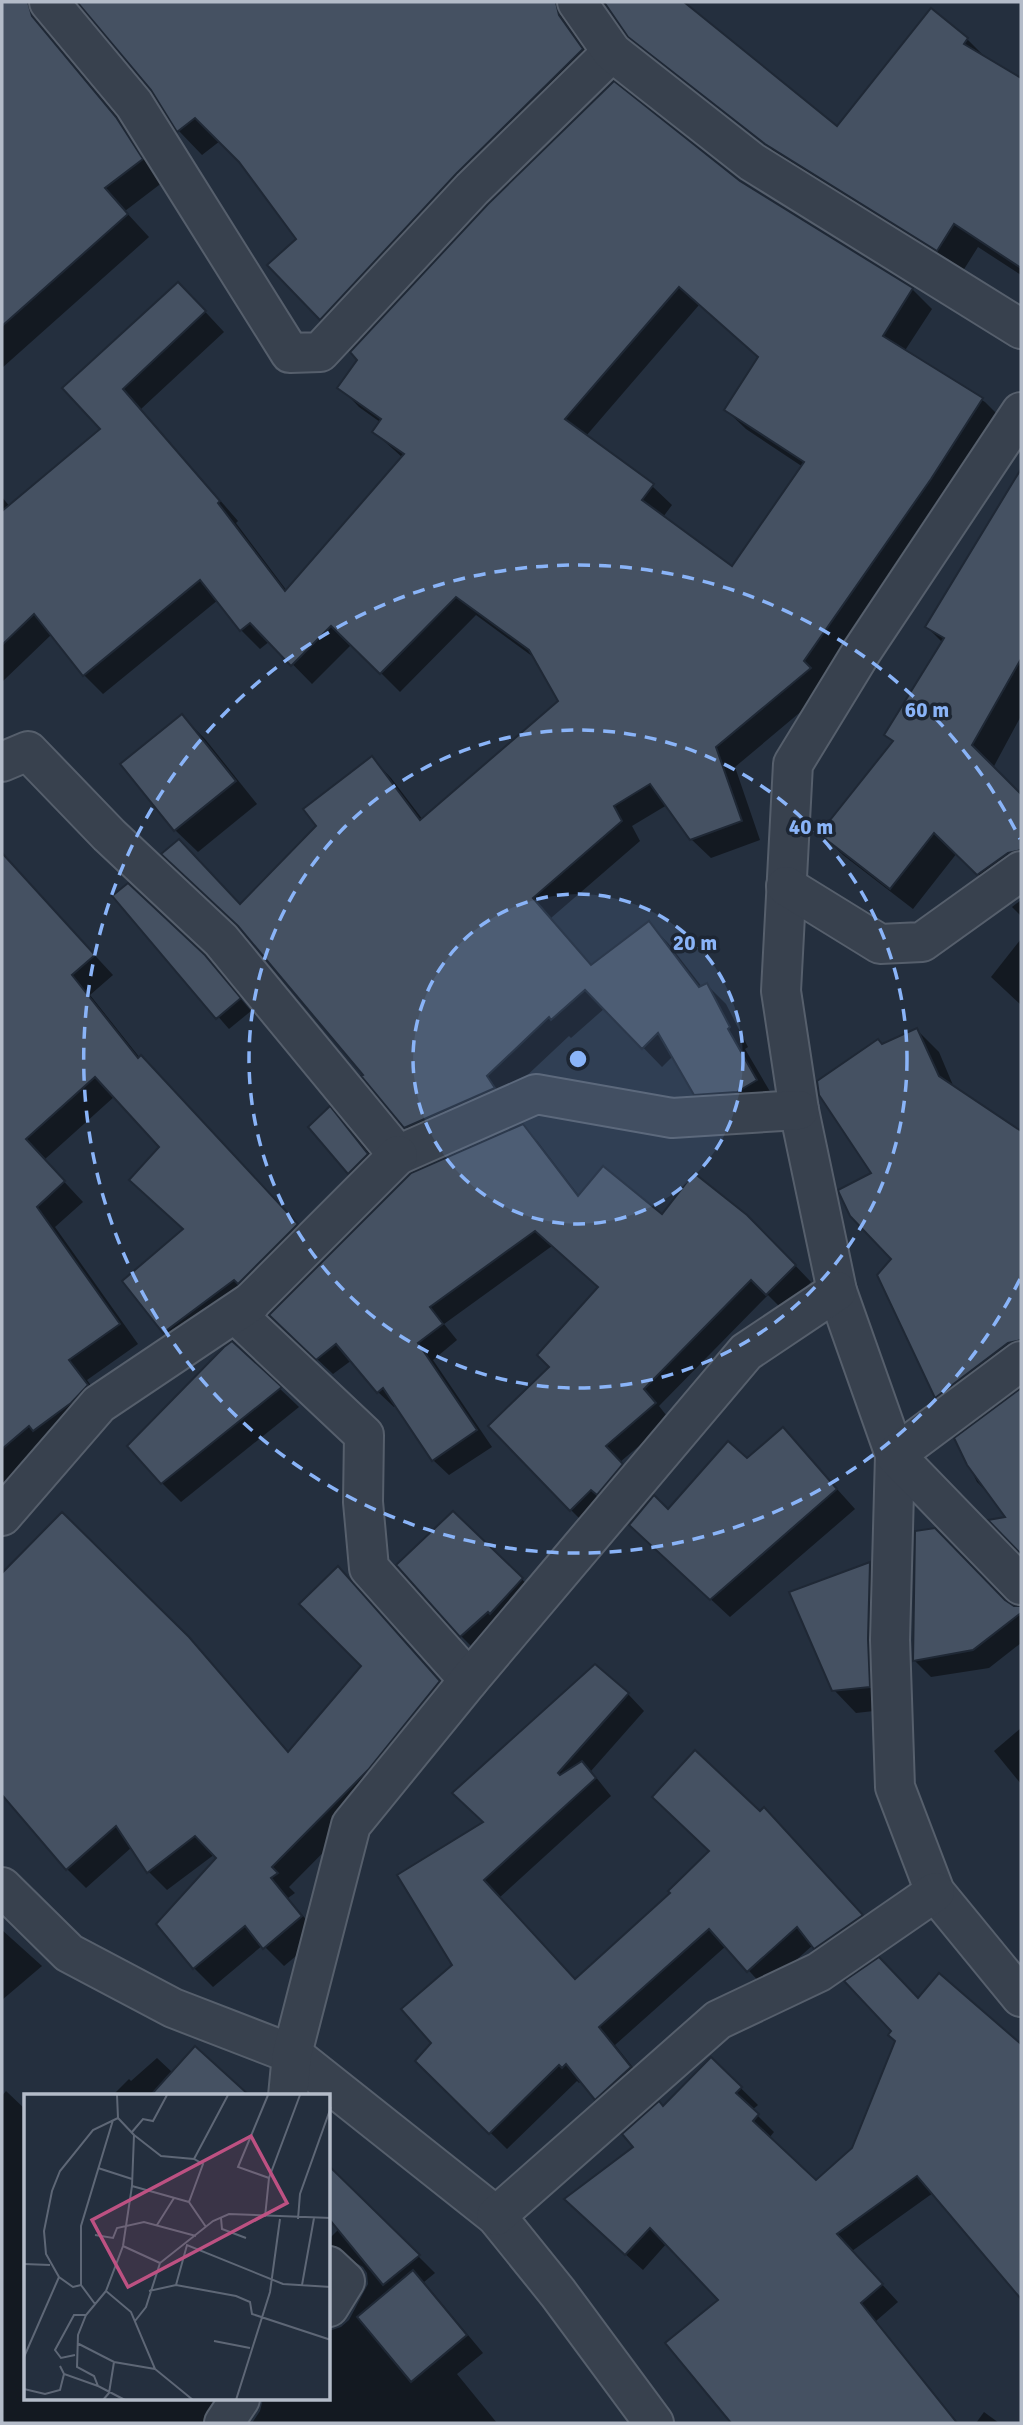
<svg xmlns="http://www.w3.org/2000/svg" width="1023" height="2425" font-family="Signika,sans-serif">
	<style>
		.shadow { fill: #0007; fill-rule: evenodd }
		.building { fill: #455162; stroke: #1f2835; stroke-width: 2; fill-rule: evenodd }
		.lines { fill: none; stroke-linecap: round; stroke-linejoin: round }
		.minor-casing { stroke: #565f6c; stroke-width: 42 }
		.minor { stroke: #38414e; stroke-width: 38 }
		.ring { fill: none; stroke: #8ab4f8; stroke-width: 3.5; stroke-dasharray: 12 9 }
		.inset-road { fill: none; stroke: #5e6776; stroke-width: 2 }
		.view { fill: #bd5182; fill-opacity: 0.15; stroke: #bd5182; stroke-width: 3.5 }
		.inset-edge { fill: none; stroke: #b4bcc9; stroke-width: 3.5 }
		.centre { fill: #8ab4f8; stroke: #1d2633; stroke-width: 3.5 }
		.ring-label { font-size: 21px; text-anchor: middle; font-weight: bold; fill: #8ab4f8; stroke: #1d2633; stroke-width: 7; stroke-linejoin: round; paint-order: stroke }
	</style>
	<rect width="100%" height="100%" fill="#242f3e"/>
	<g class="shadow">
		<path d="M2,2h27l20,22v6l5,10 84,101 25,41 -38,29 24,26 -147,131v-166l35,-40 -35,-39z"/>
		<path d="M80,2h601l156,127 94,-118 37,29 20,20 33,23v192l-43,-28 -17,27 -170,-106 -137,-107 -4,-5 120,95 3,-3 -130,-102v3l-14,-13 -21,-31 -9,-1 7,70 -261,269 -75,-78 28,-26 -57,-77 -21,-21 -18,14 -23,-24 -27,-42z"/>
		<path d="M739,182l173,107 20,20 -28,43 81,50 19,19 -175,267 -94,79 25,73 -49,18 -20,-19 -24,-34 -35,21 8,15 -89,77 41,48 57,-42 19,19 34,44 5,-2 19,19 22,43 -3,2 30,51 -60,13 -20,-19 -22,-38 -11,11 -57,-59 -34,30 -2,-2 -64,60 -80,51 -19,-20 -165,-221 77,-79 54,-69 19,20 32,42 138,-119 -25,-42 -60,-44 -76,77 -48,-48 -40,40 -42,-43 -10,8 -19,-19 -23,-30 -115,94 -19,-19 -32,-41 -50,48v-185l8,10 93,-78 -38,-41 132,-85 27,29 -83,77 97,112 -2,2 51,68 116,-133 -29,-26 6,-10 -21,-15 -19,-20zM699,305l60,53 -33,52 20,19 57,38 -71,101 -69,-51 9,-12 -20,-19 -66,-50z"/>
		<path d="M1021,473v243l-28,52 28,28v85l-21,15 -43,-43 -44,56 -70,-54 -22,-21 73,-91 -8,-8 57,-92 -16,-16z"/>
		<path d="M182,716l23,23 52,65 -59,48 -23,-22z"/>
		<path d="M2,855l111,120 -23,20 50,63 176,186 -132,107 -19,-19 -40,-51 60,-51 -24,-83 -46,-51 -71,64 39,42 -28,25 83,117 -51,36 19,26 -57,39 -47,39z"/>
		<path d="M114,897l102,72 35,42 -22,18z"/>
		<path d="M1021,900v16l-9,-9z"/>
		<path d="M1021,939v66l-30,-28z"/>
		<path d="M917,1030l22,22 16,38 66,43v240l-63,45 -21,-21 -43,-138 -20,-85 9,-128z"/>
		<path d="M329,1109l23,22 38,46 -18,18 -62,-68z"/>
		<path d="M522,1126l16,16 42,55 190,42 41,43 -28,28 -15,-15 -109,111 11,14 -50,42 18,19 -52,44 -15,-15 -20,-143 49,-79 -48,-42 -108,78 13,16 -24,20 59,87 -43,28 -16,-15 -36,-55 -3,2 -16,-15 -26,-32 -19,14 -46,-43z"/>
		<path d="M232,1343l67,64 -118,95 -19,-19z"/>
		<path d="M1021,1390v161l-29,-30 16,-3 -14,-19 -17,-17 -21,-43z"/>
		<path d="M783,1429l72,80 -125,108 -80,-74 18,-31 79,-52z"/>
		<path d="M453,1513l81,78 -62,56 -11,-11z"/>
		<path d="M870,1564l22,22v123l-36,4 -22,-23z"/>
		<path d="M356,1587l102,114 -71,87 -98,99 6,6 -7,5 32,38 -36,30 -21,-21 -50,42 -19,-19 24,-110 -3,-4 -48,36 -19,-19 -16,-24 -46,41 -19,-19 -65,-77v-154l97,74 108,-53 83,94 73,-87z"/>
		<path d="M1006,1602l8,6h7v35l-32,25 -58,9 -17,-17z"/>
		<path d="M628,1694l16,17 -53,60 20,25 -112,102 76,83 185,-168 21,13 97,107 -46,32 -19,-20 -48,43 -39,-42 -111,99 32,40 -34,30 -31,-34 -3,2 -2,-2 -70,68 -89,-88 15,-18 21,-78 31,-142z"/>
		<path d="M1021,1728v56l-27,-33z"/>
		<path d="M2,1930l40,36 -40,34z"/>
		<path d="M919,2001l99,45 3,4v246l-88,-103 -81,58 46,51 -22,19 82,102h-190l-19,-26 -28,-97 -54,-57 -24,27 -60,-54 80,-108 48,-49 47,46 -6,5 22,22 -5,6 47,44 38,-33z"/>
		<path d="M157,2058l16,15 73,23h-134l17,-17 2,2z"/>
		<path d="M6,2091l20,19v289h218l-18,24h-224v-327z"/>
		<path d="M365,2203l70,70 -11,9 59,71 -26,21 40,49h-245l8,-12 3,-12h66v-68l12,-4 8,-7 19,-36 -1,-11 -4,-6 -10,-6 -24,-1v-21z"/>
		<path d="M984,2412l15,11h-23z"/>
	</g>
	<g class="building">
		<path d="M2,2h26l4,14 84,101 27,42 -38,29 23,26 -126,112z"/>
		<path d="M77,2h479l3,13 24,34 -127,125 -136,146 -53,-55 29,-26 -57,-77 -44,-44 -18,14 -26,-42z"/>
		<path d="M604,2h80l153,124 94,-118 37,30 -4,6 57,34v190l-67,-44 -17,27 -172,-107 -137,-107z"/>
		<path d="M614,81l126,100 173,107 -30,48 100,62 -52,81 -127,182 7,7 -95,79 26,74 -52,19 -40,-56 -36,22 8,15 -89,77 58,67 58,-44 50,66 8,-4 23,44 -2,2 29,51 -20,12 -43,3 -36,-62 -16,16 -57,-59 -34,30 -2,-3 -62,59 8,12 -91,40 -43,-52 2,-1 -125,-149 -77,-72 18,-15 61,65 76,-78 -13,-17 69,-53 48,64 138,-119 -29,-51 -73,-53 -76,77 -49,-48 -40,40 -41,-43 -10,8 -40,-51 -117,96 -49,-62 -32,31v-134l98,-82 -38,-41 116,-106 28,29 -83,78 97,112 -2,2 67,88 119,-137 -32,-22 9,-13 -44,-31 20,-28 -7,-8 138,-148zM679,287l79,70 -34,53 80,52 -72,104 -90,-66 12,-16 -89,-65z"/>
		<path d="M1021,469v190l-49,86 49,49v56l-13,3 -31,22 -43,-42 -44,56 -71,-55 74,-93 -9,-6 60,-97 -19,-11z"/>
		<path d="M182,714l54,67 -62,50 -54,-67z"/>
		<path d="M2,853l93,102 -23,20 66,83 3,-3 157,169 -60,60 -4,-4 -71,53 -41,-52 61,-52 -54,-49 30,-33 -64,-70 -69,62 39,42 -28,26 83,117 -51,36 19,25 -17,18 -38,28 -4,-5 -27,23z"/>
		<path d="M128,883l77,72 36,43 -25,21 -104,-123z"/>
		<path d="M917,1028l22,48 82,55v209l-13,3 -73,55 -58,-123 14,-16 -41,-43 -11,-23 -1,-3 33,-17 -52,-78 -2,-14 61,-42 4,5z"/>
		<path d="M330,1106l38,48 -20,20 -40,-47z"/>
		<path d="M523,1124l55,72 25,-30 59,48 32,-41 53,42 49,50 -30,30 -15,-15 -107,109 12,14 -50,43 17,18 -26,31 -6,-5 -21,21 -82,-85 61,-59 -12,-12 61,-68 -63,-56 -105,76 13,17 -25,19 59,87 -45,31 -49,-73 -6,5 -41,-49 -20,16 -47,-45 142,-142z"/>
		<path d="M232,1341l50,46 -121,97 -34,-38 97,-99z"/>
		<path d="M1021,1388v166l-33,-34 17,-3 -38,-52 -13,-27z"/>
		<path d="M783,1427l54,62 -127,111 -81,-75 25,-30 14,14 60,-68 19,17z"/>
		<path d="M453,1511l70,67 -33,36 -2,-2 -28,25 -64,-72z"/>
		<path d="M62,1512l127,125 99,115 73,-86 -62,-62 39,-38 102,115 -71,88 -97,98 6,6 -7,5 31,38 -39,33 -18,-23 -52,43 -37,-45 60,-66 -21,-22 -48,37 -31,-47 -50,44 -64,-75v-222z"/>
		<path d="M935,1528l70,72 9,6h7v7l-48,37 -60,11 2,-130z"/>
		<path d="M870,1562l-2,77 2,48 -38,4 -43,-99z"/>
		<path d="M595,1664l34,29 -71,80 2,2 22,-14 14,17 -112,102 91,99 95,-86 -2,-2 41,-40 -57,-54 43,-47 65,61 4,-4 99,108 -49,34 -17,-22 -50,45 -38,-43 -110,98 32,40 -36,33 -29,-36 -4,4 -3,-3 -70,69 -74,-73 16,-18 -30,-34 51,-44 -55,-90 86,-53 -31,-29z"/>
		<path d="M879,1957l39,41 21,-25 82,71v255l-104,-123 -80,58 46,50 -22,19 96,120h-226l-66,-80 53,-43 -68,-72 -25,27 -61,-56 69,-52 -11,-13 37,-33 4,5 48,-49 31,30 -6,6 23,21 -6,7 63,59 36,-32 43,-107 -7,-6 3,-4 -47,-50z"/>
		<path d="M195,2046l55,50h-100z"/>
		<path d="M329,2166l91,89 -37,30 -54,-66z"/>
		<path d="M413,2270l54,65 -56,47 -54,-65z"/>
	</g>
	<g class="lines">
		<defs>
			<g id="minor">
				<path d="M49,2l85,102 156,249 30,-1 152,-163 140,-137"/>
				<path d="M577,2l35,50 140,110 269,167"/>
				<path d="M1021,412l-159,239 -69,113 -12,227 18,119 38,181 58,164 -5,185 5,147 40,105 86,105"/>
				<path d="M2,762l26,-11 81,84 112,105 177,215 138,-61 136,24 127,-8"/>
				<path d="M786,886l94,58 42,-2 99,-71"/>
				<path d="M251,1302l-10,17 123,116 -1,67 6,66 100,112"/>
				<path d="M1021,1361l-126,94 126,130"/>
				<path d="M2,1516l97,-112 152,-102 147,-147"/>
				<path d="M2,1887l67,66 104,55 119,46 204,162 62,77 96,130"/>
				<path d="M288,2096l4,-42 59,-229 118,-145 277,-328 91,-61"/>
				<path d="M496,2216l222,-196 101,-48 116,-80"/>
				<path d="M329,2266l16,15 -16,26"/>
				<path d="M224,2423l16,-24"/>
			</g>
		</defs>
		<use href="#minor" class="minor-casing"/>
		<use href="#minor" class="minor"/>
	</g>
	<circle cx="578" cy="1059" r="165" fill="#8ab4f8" fill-opacity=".12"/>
	<g class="ring">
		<circle cx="578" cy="1059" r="165"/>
		<circle cx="578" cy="1059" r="329"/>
		<path d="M1020 1279A494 494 0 1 1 1020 839"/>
	</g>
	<g transform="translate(24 2094)">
		<rect width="306" height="306" fill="#242f3e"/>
		<path class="inset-road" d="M93,1l1,23 16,17 -2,51 -9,60 -17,45 25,21 24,57 38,31M244,1l-30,72 31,11M108,38l11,-13 10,2 14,-26M110,41l27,21 33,3 9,5 -14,38 17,25M170,65l34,-64M74,74l34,11M108,92l57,16M241,123l4,-39 31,-83M197,124l1,11 24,9M274,125l2,-25 31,-87M133,131l17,-27M71,141l18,3 4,-10 27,-6 52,14M99,152l37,17M0,170l26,1M57,191l-8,2 -14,-10 -13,-23 -2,-23 8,-40 8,-20 33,-41 25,-12M152,191l11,-40 96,39 48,3M278,191l12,-67M82,197l-20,24 -8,20 -1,32 17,9 4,10 27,14M125,197l27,-6 60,11 14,6 2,12 79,26M71,210l-14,-19v-59l32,-106M111,227l11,-14 14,-44 53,-42 16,-7 102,4M190,247l36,7M53,249l37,19 41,7M51,261l-14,3 -6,-8 19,-35h12M0,263l35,-80M36,272l4,8 34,12M0,295l21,5 15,-4 4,-16M79,306l6,-7 5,-31M212,306l34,-108 10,-73"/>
		<path class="view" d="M227,42l36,67 -159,84 -36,-67z"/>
		<rect width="306" height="306" class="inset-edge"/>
	</g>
	<circle cx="578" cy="1059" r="10" class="centre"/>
	<g class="ring-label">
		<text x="927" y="717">60 m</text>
		<text x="811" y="834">40 m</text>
		<text x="695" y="950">20 m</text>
	</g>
	<rect width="1023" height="2425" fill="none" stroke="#b4bcc9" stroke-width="7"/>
</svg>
